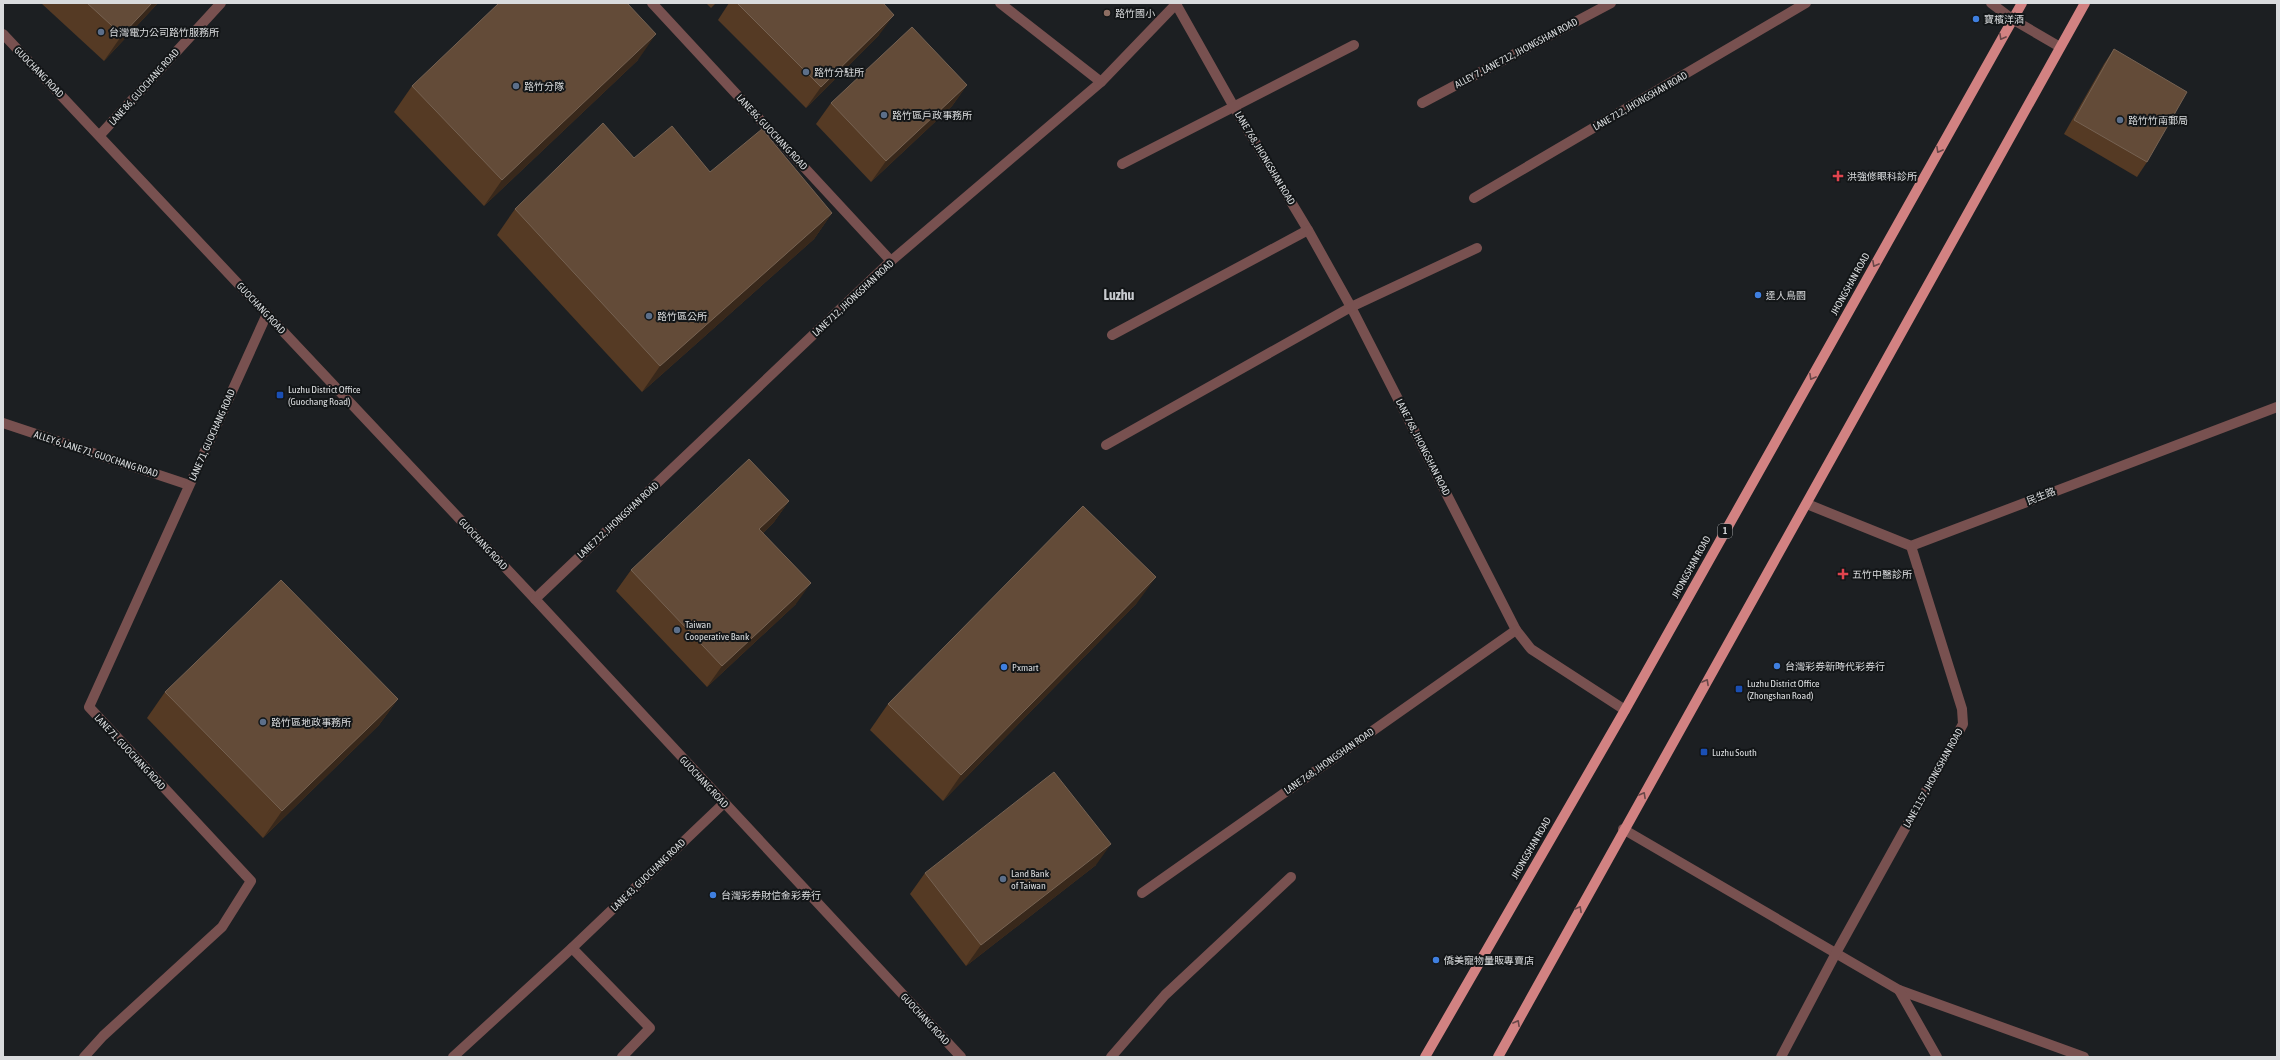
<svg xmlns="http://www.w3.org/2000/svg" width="2280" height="1060" font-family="'Asap Condensed','Noto Sans TC',sans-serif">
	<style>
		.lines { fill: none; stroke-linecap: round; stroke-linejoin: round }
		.minor { stroke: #785150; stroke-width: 10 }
		.major { stroke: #d28282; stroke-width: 10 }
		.wall { fill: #553a24 }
		.shaded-wall { fill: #38281b }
		.building { fill: #634b38; stroke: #766252 }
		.oneway { stroke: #694748 }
		.education-dot { fill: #8d6e63; stroke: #131618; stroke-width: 1.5 }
		.shop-dot { fill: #3f7fe0; stroke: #131618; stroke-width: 1.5 }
		.service-dot { fill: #5c6f8a; stroke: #131618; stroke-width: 1.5 }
		.health-dot { fill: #e0444e; stroke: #131618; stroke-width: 1.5 }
		.transit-dot { fill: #1a4fb4; stroke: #131618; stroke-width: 1.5 }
		.labels { text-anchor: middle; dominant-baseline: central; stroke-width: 4; stroke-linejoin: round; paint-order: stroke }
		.shield { fill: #131618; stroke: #9ea0a2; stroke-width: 1 }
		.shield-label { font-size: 9px; font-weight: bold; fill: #d9dbdd }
		.poi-label { font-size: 10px; fill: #d9dbdd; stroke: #131618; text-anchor: start }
		.street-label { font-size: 10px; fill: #d9dbdd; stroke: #131618 }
		.district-label { font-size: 14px; font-weight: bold; fill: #c7cace; stroke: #131618 }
	</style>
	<rect width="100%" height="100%" fill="#1c1f22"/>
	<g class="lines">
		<g class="minor">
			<path d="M652,3l239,258"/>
			<path d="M1000,3l101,79"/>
			<path d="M1991,3l21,16 48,28"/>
			<path d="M1176,4l58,103 74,123 43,77 165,323 15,19 94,61"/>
			<path d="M3,34l532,565 426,458"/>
			<path d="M1422,103l189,-100"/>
			<path d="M100,135l121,-132"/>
			<path d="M1122,164l232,-119"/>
			<path d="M1474,198l332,-195"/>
			<path d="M1112,335l196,-105"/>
			<path d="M3,423l186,62"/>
			<path d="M1106,445l245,-138 126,-59"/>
			<path d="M1807,504l104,42 366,-139"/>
			<path d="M535,599l356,-338 210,-179 76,-79"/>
			<path d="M1623,829l276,161 185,67"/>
			<path d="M1142,893l374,-263"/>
			<path d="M572,948l78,80 -28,29"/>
			<path d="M1899,990l38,67"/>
			<path d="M84,1057l19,-21 119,-109 29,-46 -162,-174 178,-393"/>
			<path d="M453,1057l119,-109 152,-145"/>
			<path d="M1111,1057l54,-62 126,-118"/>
			<path d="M1781,1057l55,-104 127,-229 -1,-15 -51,-163"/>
		</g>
		<g class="major">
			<path d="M1425,1057l200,-347 397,-707"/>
			<path d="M1498,1057l587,-1054"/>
		</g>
	</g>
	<g class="wall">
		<path d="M41,3h117l-54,58z"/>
		<path d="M706,3h10l-5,5z"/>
		<path d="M729,3h154l-4,32 -73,73 -88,-88z"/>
		<path d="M2114,49l33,113 -10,15 -73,-43 40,-70z"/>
		<path d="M638,60l-154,146 -90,-94 18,-26z"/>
		<path d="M967,85l-15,21 -81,76 -55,-58 15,-21z"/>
		<path d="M634,158l76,14 122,41 -18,26 -172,153 -145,-157 18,-26z"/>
		<path d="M789,501l-15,21 -11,11 33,71 -89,83 -91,-96 15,-21z"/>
		<path d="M1137,603l-194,198 -73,-71 18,-26z"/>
		<path d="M165,692l233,7 -19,26 -116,113 -116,-120z"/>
		<path d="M1096,865l-130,101 -56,-72 15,-21z"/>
	</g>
	<g class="shaded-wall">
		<path d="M152,3h6l-54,58 18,-26z"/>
		<path d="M894,15l-15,20 -73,73 15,-21z"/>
		<path d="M656,34l-18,26 -154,146 18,-26z"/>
		<path d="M967,85l-15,21 -81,76 15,-21z"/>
		<path d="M832,213l-18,26 -172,153 18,-26z"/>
		<path d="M789,501l-15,21 -29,28 14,-21z"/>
		<path d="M1156,577l-19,26 -194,198 18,-26z"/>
		<path d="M811,583l-15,21 -89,83 15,-21z"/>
		<path d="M398,699l-19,26 -116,113 19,-27z"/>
		<path d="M1111,844l-15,21 -130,101 15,-21z"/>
	</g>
	<g class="building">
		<path d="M87,3h65l-30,32z"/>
		<path d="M499,3h128l29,31 -154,146 -90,-94z"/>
		<path d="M737,3h146l11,12 -73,72z"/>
		<path d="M912,27l55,58 -81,76 -55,-58z"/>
		<path d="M2114,49l73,43 -40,70 -73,-42z"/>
		<path d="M603,123l31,35 38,-32 38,46 52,-43 70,84 -172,153 -145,-157z"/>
		<path d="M749,459l40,42 -30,28 52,54 -89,83 -91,-96z"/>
		<path d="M1083,506l73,71 -195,198 -73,-71z"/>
		<path d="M281,580l117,119 -116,112 -117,-119z"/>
		<path d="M1054,772l57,72 -130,101 -56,-72z"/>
	</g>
	<defs><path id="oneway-chevron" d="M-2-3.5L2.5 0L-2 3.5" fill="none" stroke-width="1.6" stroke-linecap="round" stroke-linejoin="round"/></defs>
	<g class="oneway">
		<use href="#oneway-chevron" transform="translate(2002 37) rotate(119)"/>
		<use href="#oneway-chevron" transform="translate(1939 150) rotate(119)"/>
		<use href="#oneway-chevron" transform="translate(1875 264) rotate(119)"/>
		<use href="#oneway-chevron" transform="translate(1812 377) rotate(119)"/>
		<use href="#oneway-chevron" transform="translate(1706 682) rotate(-61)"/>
		<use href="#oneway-chevron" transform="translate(1643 795) rotate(-61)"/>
		<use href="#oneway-chevron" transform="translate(1579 909) rotate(-61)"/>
		<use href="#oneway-chevron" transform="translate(1517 1023) rotate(-61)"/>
	</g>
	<circle class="education-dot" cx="1107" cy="13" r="4"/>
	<g class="shop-dot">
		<circle cx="1976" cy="19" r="4"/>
		<circle cx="1758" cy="295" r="4"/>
		<circle cx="1777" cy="666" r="4"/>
		<circle cx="1004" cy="667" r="4"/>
		<circle cx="713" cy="895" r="4"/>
		<circle cx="1436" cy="960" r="4"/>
	</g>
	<g class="service-dot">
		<circle cx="101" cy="32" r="4"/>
		<circle cx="806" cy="72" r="4"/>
		<circle cx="516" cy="86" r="4"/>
		<circle cx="884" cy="115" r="4"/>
		<circle cx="2120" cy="120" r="4"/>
		<circle cx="649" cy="316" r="4"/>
		<circle cx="677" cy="630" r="4"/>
		<circle cx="263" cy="722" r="4"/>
		<circle cx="1003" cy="879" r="4"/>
	</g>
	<g class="health-dot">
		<path d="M1836 170h4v4h4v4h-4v4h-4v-4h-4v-4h4z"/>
		<path d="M1841 568h4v4h4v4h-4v4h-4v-4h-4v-4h4z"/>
	</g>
	<g class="transit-dot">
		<rect x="276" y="391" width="8" height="8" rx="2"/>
		<rect x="1735" y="685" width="8" height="8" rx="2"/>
		<rect x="1700" y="748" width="8" height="8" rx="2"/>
	</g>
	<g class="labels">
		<rect class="shield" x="1718" y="524" width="14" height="14" rx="3"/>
		<g class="shield-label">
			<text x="1725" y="531">1</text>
		</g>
		<g class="poi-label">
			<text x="1115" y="13">路竹國小</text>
			<text x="1984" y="19">寶檳洋酒</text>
			<text x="109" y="32">台灣電力公司路竹服務所</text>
			<text x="814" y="72">路竹分駐所</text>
			<text x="524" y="86">路竹分隊</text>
			<text x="892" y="115">路竹區戶政事務所</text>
			<text x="2128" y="120">路竹竹南郵局</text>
			<text x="1847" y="176">洪強修眼科診所</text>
			<text x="1766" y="295">達人鳥園</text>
			<text x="657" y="316">路竹區公所</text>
			<text x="288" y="389">Luzhu District Office<tspan x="288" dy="12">(Guochang Road)</tspan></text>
			<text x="1852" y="574">五竹中醫診所</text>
			<text x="685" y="624">Taiwan<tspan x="685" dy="12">Cooperative Bank</tspan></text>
			<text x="1785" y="666">台灣彩券新時代彩券行</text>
			<text x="1012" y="667">Pxmart</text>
			<text x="1747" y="683">Luzhu District Office<tspan x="1747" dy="12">(Zhongshan Road)</tspan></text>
			<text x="271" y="722">路竹區地政事務所</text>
			<text x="1712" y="752">Luzhu South</text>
			<text x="1011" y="873">Land Bank<tspan x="1011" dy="12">of Taiwan</tspan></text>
			<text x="721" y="895">台灣彩券財信金彩券行</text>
			<text x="1444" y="960">僑美寵物量販專賣店</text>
		</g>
		<g class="street-label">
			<text transform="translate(1516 53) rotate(-28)">ALLEY 7, LANE 712, JHONGSHAN ROAD</text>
			<text transform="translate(39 72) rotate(46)">GUOCHANG ROAD</text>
			<text transform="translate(144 87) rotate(-48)">LANE 86, GUOCHANG ROAD</text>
			<text transform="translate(1640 101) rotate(-30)">LANE 712, JHONGSHAN ROAD</text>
			<text transform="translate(772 132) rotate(47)">LANE 86, GUOCHANG ROAD</text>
			<text transform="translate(1265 158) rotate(59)">LANE 768, JHONGSHAN ROAD</text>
			<text transform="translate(1850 284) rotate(-61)">JHONGSHAN ROAD</text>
			<text transform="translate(853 298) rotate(-43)">LANE 712, JHONGSHAN ROAD</text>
			<text transform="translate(261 308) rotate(47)">GUOCHANG ROAD</text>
			<text transform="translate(212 435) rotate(-66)">LANE 71, GUOCHANG ROAD</text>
			<text transform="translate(1423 447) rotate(63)">LANE 768, JHONGSHAN ROAD</text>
			<text transform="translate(96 454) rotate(18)">ALLEY 6, LANE 71, GUOCHANG ROAD</text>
			<text transform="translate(2041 496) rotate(-21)">民生路</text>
			<text transform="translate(618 520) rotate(-43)">LANE 712, JHONGSHAN ROAD</text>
			<text transform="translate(483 544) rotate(47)">GUOCHANG ROAD</text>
			<text transform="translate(1691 567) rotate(-61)">JHONGSHAN ROAD</text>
			<text transform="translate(130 752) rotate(47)">LANE 71, GUOCHANG ROAD</text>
			<text transform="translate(1329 761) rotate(-35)">LANE 768, JHONGSHAN ROAD</text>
			<text transform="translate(1933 778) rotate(-61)">LANE 1157, JHONGSHAN ROAD</text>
			<text transform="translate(704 782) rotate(47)">GUOCHANG ROAD</text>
			<text transform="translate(1531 848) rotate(-60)">JHONGSHAN ROAD</text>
			<text transform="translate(648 875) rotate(-44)">LANE 43, GUOCHANG ROAD</text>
			<text transform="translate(925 1019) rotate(47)">GUOCHANG ROAD</text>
		</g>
		<g class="district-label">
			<text x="1119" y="295">Luzhu</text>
		</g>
	</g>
	<rect width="2280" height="1060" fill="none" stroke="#d9dbdd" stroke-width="8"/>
</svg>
